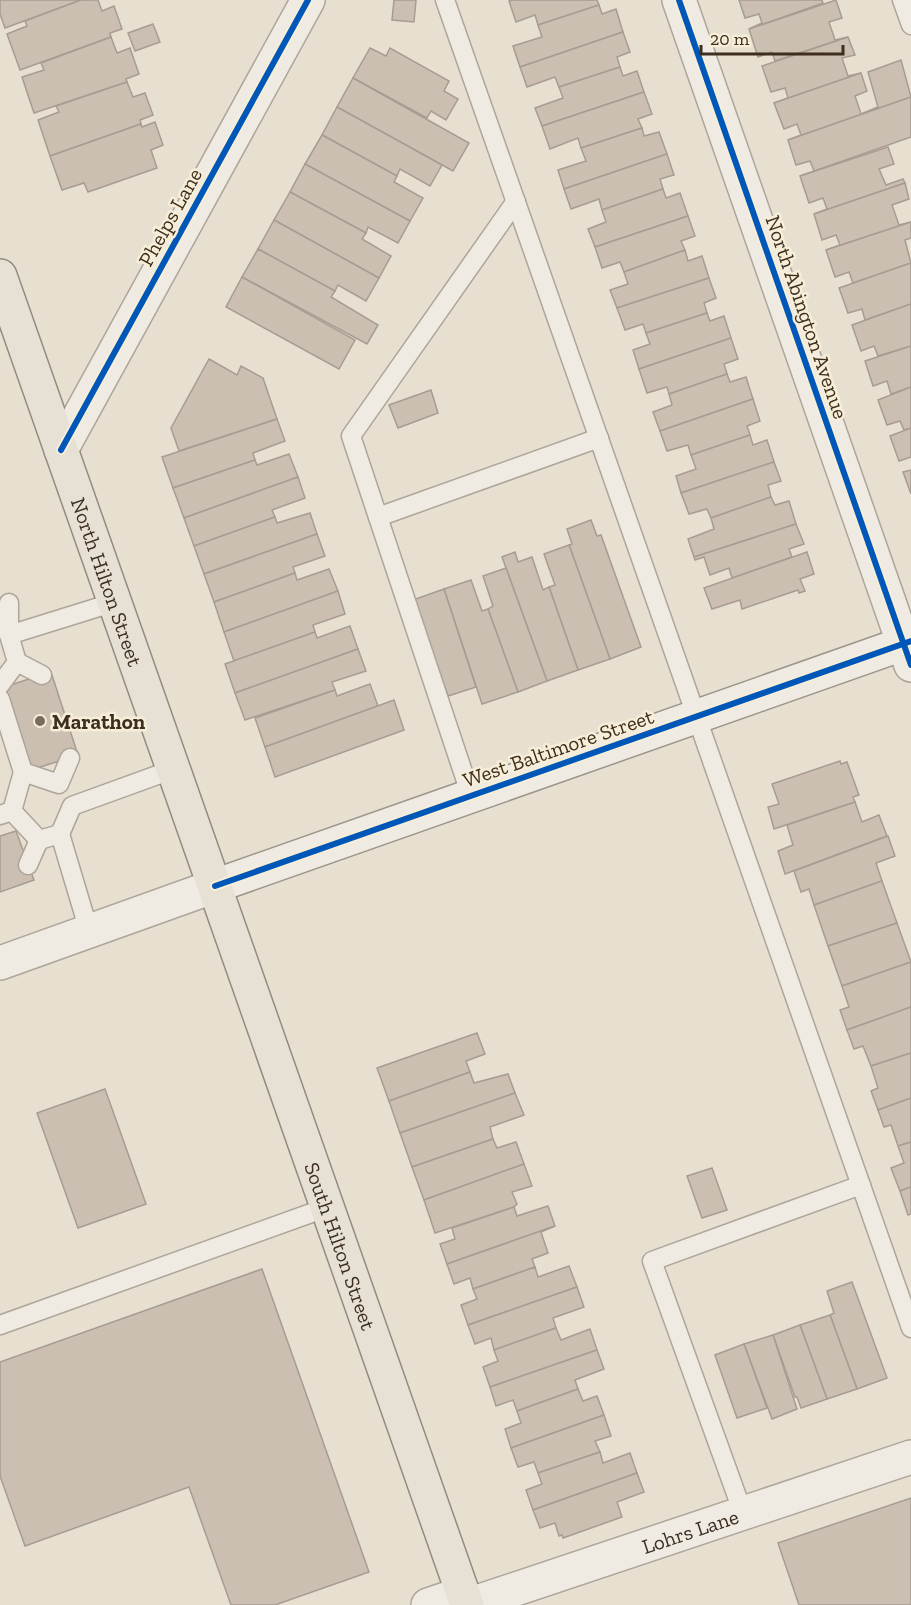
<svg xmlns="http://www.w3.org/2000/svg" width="911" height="1605" font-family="'Zilla Slab',serif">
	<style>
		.building { fill: #cbbfb2; stroke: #a89c90; stroke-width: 1.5 }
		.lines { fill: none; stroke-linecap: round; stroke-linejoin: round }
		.service-casing { stroke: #ada599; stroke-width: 21 }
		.minor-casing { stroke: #ada599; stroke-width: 36 }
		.secondary-casing { stroke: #9c958a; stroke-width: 36 }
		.primary-casing { stroke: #928b80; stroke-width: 36 }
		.service { stroke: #efebe3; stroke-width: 18 }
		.minor { stroke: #efebe3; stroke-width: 33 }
		.secondary { stroke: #efebe3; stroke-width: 33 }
		.primary { stroke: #e6e1d4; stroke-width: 33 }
		.cycleway-casing { stroke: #f7eed8; stroke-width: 10 }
		.cycleway { stroke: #0057b8; stroke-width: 6 }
		.poi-dot { fill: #786c5e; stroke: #f7eed8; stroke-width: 2 }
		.labels { text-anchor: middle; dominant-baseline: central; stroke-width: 5; stroke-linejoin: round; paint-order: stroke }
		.street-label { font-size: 21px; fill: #3d2e20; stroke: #f7eed8 }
		.poi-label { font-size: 21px; font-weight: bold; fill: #3d2e20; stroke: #f7eed8; text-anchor: start }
	</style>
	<rect width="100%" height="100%" fill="#e7e0d1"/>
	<g class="building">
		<path d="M0,0h81l-76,28 -5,-14z"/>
		<path d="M81,0h17l4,11 12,-5 8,23 -12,4 1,4 -91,33 -13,-36 20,-8 -2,-5z"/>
		<path d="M394,0h22l-2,22 -22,-2z"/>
		<path d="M513,0h84l2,5 -61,20 -3,-10 -19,7 -7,-21z"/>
		<path d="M739,0h83l1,3 -74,26 13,-6 -3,-9 -14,4z"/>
		<path d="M836,0l6,18 -13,4 6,18 13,-3 -73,24 -3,-9 -14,5 -9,-28z"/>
		<path d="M599,5l3,9 14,-5 7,23 -103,35 -7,-21 29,-9 -4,-12z"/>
		<path d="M153,24l7,18 -25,9 -7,-18z"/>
		<path d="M623,32l7,20 -13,5 3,10 -61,20 -4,-10 -28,10 -7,-20z"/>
		<path d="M111,37l6,16 13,-5 9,26 -13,5 1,3 -93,31 -12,-36 22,-7 -3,-7z"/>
		<path d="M848,37l7,18 -13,3 6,18 13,-3 -87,30 14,-5 -3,-10 -14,4 -9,-26z"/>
		<path d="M370,48l16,8 4,-8 59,33 -5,10 14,8 -12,21 -15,-9 -4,7 -74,-40z"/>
		<path d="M901,60l10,37 -123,43 13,-5 -4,-11 -13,5 -10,-26 87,-30 6,18 -12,5 6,18 17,-7 -10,-35z"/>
		<path d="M620,67l3,9 14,-5 7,21 -102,34 -7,-18 28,-10 -4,-11z"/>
		<path d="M353,78l116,65 -16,28 -116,-64z"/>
		<path d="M127,82l6,15 12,-4 8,22 -13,5 1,4 -91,32 -12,-36 21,-8 -3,-6z"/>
		<path d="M644,92l8,22 -14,5 4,9 -61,20 -3,-10 -28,11 -8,-23z"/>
		<path d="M911,97v40l-111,39 14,-5 -4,-10 -14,4 -8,-25z"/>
		<path d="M337,107l105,58 -12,21 -30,-17 -3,7 -75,-41z"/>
		<path d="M155,122l8,23 -12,5 6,18 -69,24 -4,-9 -22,7 -12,-34 91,-32 1,3z"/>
		<path d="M642,128l2,8 15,-4 8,22 -103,35 -6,-19 28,-9 -5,-13z"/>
		<path d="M322,135l75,41 -3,6 29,16 -13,23 -105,-57z"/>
		<path d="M888,147l6,17 -15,5 7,16 17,-6 2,4 -91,31 13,-5 -4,-11 -14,5 -9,-27z"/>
		<path d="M667,154l7,21 -14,4 3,10 -61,21 -3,-11 -28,10 -7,-20z"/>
		<path d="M305,164l105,57 -12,22 -30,-16 -2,6 -76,-41z"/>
		<path d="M905,183l4,16 -17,6 7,20 12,-3 -85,28 14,-5 -4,-10 -14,5 -8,-26z"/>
		<path d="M663,189l3,9 14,-5 8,23 -93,31 -7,-18 18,-7 -4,-12z"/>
		<path d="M290,192l76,41 -4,6 29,17 -12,22 -105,-58z"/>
		<path d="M688,216l7,20 -14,5 4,9 -61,22 -4,-10 -18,6 -7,-21z"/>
		<path d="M274,220l105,58 -13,23 -28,-16 -3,6 -77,-42z"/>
		<path d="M911,222v16l-6,2 6,23 -58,20 -4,-11 -14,5 -9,-27z"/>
		<path d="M258,249l77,42 -4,6 47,28 -11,19 -125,-67z"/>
		<path d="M685,250l3,11 14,-5 7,22 -92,30 -7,-18 18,-6 -4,-12z"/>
		<path d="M911,263v41l-46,16 -3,-11 -14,4 -9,-25z"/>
		<path d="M242,277l113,63 -16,29 -113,-62z"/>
		<path d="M709,278l7,20 -12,5 3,10 -61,20 -3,-9 -18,6 -8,-22z"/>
		<path d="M911,304v42l-33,10 -4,-10 -13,5 -9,-26z"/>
		<path d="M707,313l3,8 14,-5 7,22 -92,31 -6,-19 17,-6 -4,-11z"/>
		<path d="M731,338l7,21 -14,5 3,10 -58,20 -2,-7 -20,6 -8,-24z"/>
		<path d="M911,346v41l-20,7 -4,-13 -14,5 -8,-25z"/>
		<path d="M209,359l28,16 4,-9 22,12 14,41 -98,32 -8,-23z"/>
		<path d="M727,374l3,8 16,-5 7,22 -93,32 -7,-19 19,-7 -3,-11z"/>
		<path d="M911,387v41l-7,2 -4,-9 -13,4 -9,-25z"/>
		<path d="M431,390l7,23 -40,15 -9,-23z"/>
		<path d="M753,399l7,22 -13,5 3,9 -59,20 -3,-10 -21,6 -7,-20z"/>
		<path d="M277,419l8,22 -32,12 2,7 -82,28 -11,-31z"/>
		<path d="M911,428v29l-12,4 -9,-25z"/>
		<path d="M750,435l3,10 14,-5 7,22 -93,31 -5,-17 20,-7 -5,-14z"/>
		<path d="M289,454l9,23 -114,41 -11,-30 82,-28 2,5z"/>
		<path d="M774,462l7,19 -13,4 3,12 -60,21 -4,-9 -18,5 -8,-21z"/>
		<path d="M911,470v24l-8,-22z"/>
		<path d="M298,477l7,21 -33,12 3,7 -81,29 -10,-28z"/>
		<path d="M771,497l4,8 14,-4 7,23 -102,33 -6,-18 26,-10 -3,-11z"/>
		<path d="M310,513l7,21 -113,40 -10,-28 81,-29 2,6z"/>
		<path d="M591,520l6,16 4,-1 40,112 -31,12 -41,-114 3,-1 -5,-15z"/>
		<path d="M796,524l8,20 -15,5 3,8 -60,21 -3,-10 -19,7 -6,-18 -9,3 -1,-3z"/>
		<path d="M317,534l8,22 -32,11 2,6 -81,29 -10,-28z"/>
		<path d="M569,545l41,114 -32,11 -29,-83 6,-2 -11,-31z"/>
		<path d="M515,552l3,10 14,-5 11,33 6,-3 29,83 -31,11 -45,-124z"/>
		<path d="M807,552l7,22 -14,5 5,12 -6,2 -1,-3 -56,19 -2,-9 -28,9 -8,-21z"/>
		<path d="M506,568l41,113 -29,11 -30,-83 5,-3 -10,-30z"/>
		<path d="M329,569l9,22 -114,41 -10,-30 81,-29 2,7z"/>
		<path d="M471,580l11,31 6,-2 30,83 -36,12 -38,-115z"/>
		<path d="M444,589l32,98 -28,9 -35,-96z"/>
		<path d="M338,591l7,23 -32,11 2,7 -81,29 -10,-29z"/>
		<path d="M350,626l8,23 -123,44 -10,-29 90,-32 2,6z"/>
		<path d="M358,649l8,22 -34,11 3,8 -90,30 -10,-27z"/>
		<path d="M51,672l27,83 -50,16 -27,-83z"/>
		<path d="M370,684l8,22 -113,41 -10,-29 80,-28 2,6z"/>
		<path d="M394,700l10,30 -129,47 -10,-30z"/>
		<path d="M840,761l1,3 6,-2 12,33 -6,2 2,5 -81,27 -6,-22 11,-3 -7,-20z"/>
		<path d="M855,802l7,20 17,-7 8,21 -102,38 -7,-23 15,-6 -6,-20z"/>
		<path d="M16,831l18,49 -34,12v-56z"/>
		<path d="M888,836l7,20 -19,7 6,18 -68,24 -5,-16 -8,3 -7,-21z"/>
		<path d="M882,881l15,42 -69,23 -14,-41z"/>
		<path d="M897,923l14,39 -69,24 -14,-40z"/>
		<path d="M911,962v45l-64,23 -7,-20 9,-3 -7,-21z"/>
		<path d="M911,1007v46l-40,13 -8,-20 -9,3 -7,-19z"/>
		<path d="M477,1033l8,21 -19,7 4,11 -81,29 -12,-33z"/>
		<path d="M911,1053v45l-33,12 -7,-19 7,-3 -7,-22z"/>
		<path d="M470,1072l4,11 34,-9 7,19 -115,40 -11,-32z"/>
		<path d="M105,1089l41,115 -68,24 -41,-115z"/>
		<path d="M515,1093l9,22 -34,12 3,12 -81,28 -12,-34z"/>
		<path d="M911,1098v44l-13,4 -7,-21 -7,2 -6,-17z"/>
		<path d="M493,1139l4,9 19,-6 8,22 -100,36 -12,-33z"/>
		<path d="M911,1142v45l-11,4 -9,-23 13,-5 -6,-17z"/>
		<path d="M524,1164l8,22 -20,6 5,12 -3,3 -79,26 -11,-33z"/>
		<path d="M712,1168l15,42 -25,8 -15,-42z"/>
		<path d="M911,1187v27l-3,1 -8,-24z"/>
		<path d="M548,1206l7,20 -108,38 -7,-20 15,-5 -3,-11 62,-21 3,9z"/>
		<path d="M555,1226l-14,6 7,21 -16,6 3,8 -62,22 -3,-11 -16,6 -7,-20z"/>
		<path d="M569,1266l8,21 -109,38 -7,-20 16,-6 -4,-10 62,-22 3,10z"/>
		<path d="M262,1269l107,303 -94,33h-44l-42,-118 -164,59 -25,-70v-114z"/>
		<path d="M852,1282l35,96 -30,11 -27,-74 4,-2 -7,-22z"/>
		<path d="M577,1287l7,20 -31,11 3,10 -62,22 -3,-12 -16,6 -7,-19z"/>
		<path d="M830,1315l27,74 -30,10 -27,-74z"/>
		<path d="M800,1325l27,74 -26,9 -4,-11h-2l-22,-62z"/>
		<path d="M556,1328l5,12 29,-11 7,21 -107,37 -7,-20 15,-6 -4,-11z"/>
		<path d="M773,1335l24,74 -25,10 -28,-75z"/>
		<path d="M744,1344l23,64 -30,10 -22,-63z"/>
		<path d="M597,1350l7,19 -29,11 3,9 -61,22 -4,-11 -17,6 -6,-19z"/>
		<path d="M578,1389l5,12 14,-5 7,19 -93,33 -6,-19 16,-6 -4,-12z"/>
		<path d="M604,1415l7,21 -16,5 5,11 -62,21 -4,-11 -16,5 -7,-19z"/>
		<path d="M600,1452l3,11 27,-10 7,20 -104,37 -7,-20 16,-6 -4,-11z"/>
		<path d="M637,1473l7,19 -27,10 5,15 -59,21 -1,-3 -3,1 -4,-13 -15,5 -7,-18z"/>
		<path d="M911,1498v107h-112l-21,-62z"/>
	</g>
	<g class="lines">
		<defs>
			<g id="service">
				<path d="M445,0l466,1328"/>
				<path d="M902,0l9,25"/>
				<path d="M378,517l221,-79"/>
				<path d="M9,603v32"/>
				<path d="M17,662l25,13"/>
				<path d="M0,685l17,-23 -8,-27 106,-33"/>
				<path d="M0,699l23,73 36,12 11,-26"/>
				<path d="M471,796l-120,-360 165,-235"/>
				<path d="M12,811l11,-39"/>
				<path d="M0,815l12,-4 27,29 21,-6 12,-28 102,-37"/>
				<path d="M60,834l29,97"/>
				<path d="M28,865l11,-25"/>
				<path d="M0,1325l328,-118"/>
				<path d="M743,1513l-91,-252 209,-76"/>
			</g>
			<g id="minor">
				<path d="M679,0l232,665"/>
				<path d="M61,450l247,-450"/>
				<path d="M0,963l215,-77"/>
				<path d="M428,1605l35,-12"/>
				<path id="s1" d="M468,1605l443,-148"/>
			</g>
			<path id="secondary" d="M215,886l696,-245"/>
			<g id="primary">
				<path id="s2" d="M0,276l467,1329"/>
			</g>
		</defs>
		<use href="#service" class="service-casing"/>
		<use href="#minor" class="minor-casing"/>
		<use href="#secondary" class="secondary-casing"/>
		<use href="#primary" class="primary-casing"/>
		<use href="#service" class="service"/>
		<use href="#minor" class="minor"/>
		<use href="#secondary" class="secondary"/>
		<use href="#primary" class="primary"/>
		<defs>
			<g id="cycleway">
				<path d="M679,0l232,665"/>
				<path d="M61,450l247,-450"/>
				<path d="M215,886l696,-245"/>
			</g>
		</defs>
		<use href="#cycleway" class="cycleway-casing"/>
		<use href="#cycleway" class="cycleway"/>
	</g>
	<circle class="poi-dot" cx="40" cy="721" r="6"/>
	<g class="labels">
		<g class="street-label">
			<text transform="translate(170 217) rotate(-61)">Phelps Lane</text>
			<text transform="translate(807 317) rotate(71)">North Abington Avenue</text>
			<text stroke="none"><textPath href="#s2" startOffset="324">North Hilton Street</textPath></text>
			<text transform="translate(558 748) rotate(-19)">West Baltimore Street</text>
			<text stroke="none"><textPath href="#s2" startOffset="1028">South Hilton Street</textPath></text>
			<text stroke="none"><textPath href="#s1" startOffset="234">Lohrs Lane</textPath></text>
		</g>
		<g class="poi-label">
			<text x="52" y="721">Marathon</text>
		</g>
	</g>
	<path d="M701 45v9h142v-9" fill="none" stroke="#3d2e20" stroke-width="3"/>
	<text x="710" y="45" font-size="18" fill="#3d2e20" stroke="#f7eed8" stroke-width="4.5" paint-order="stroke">20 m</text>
</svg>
